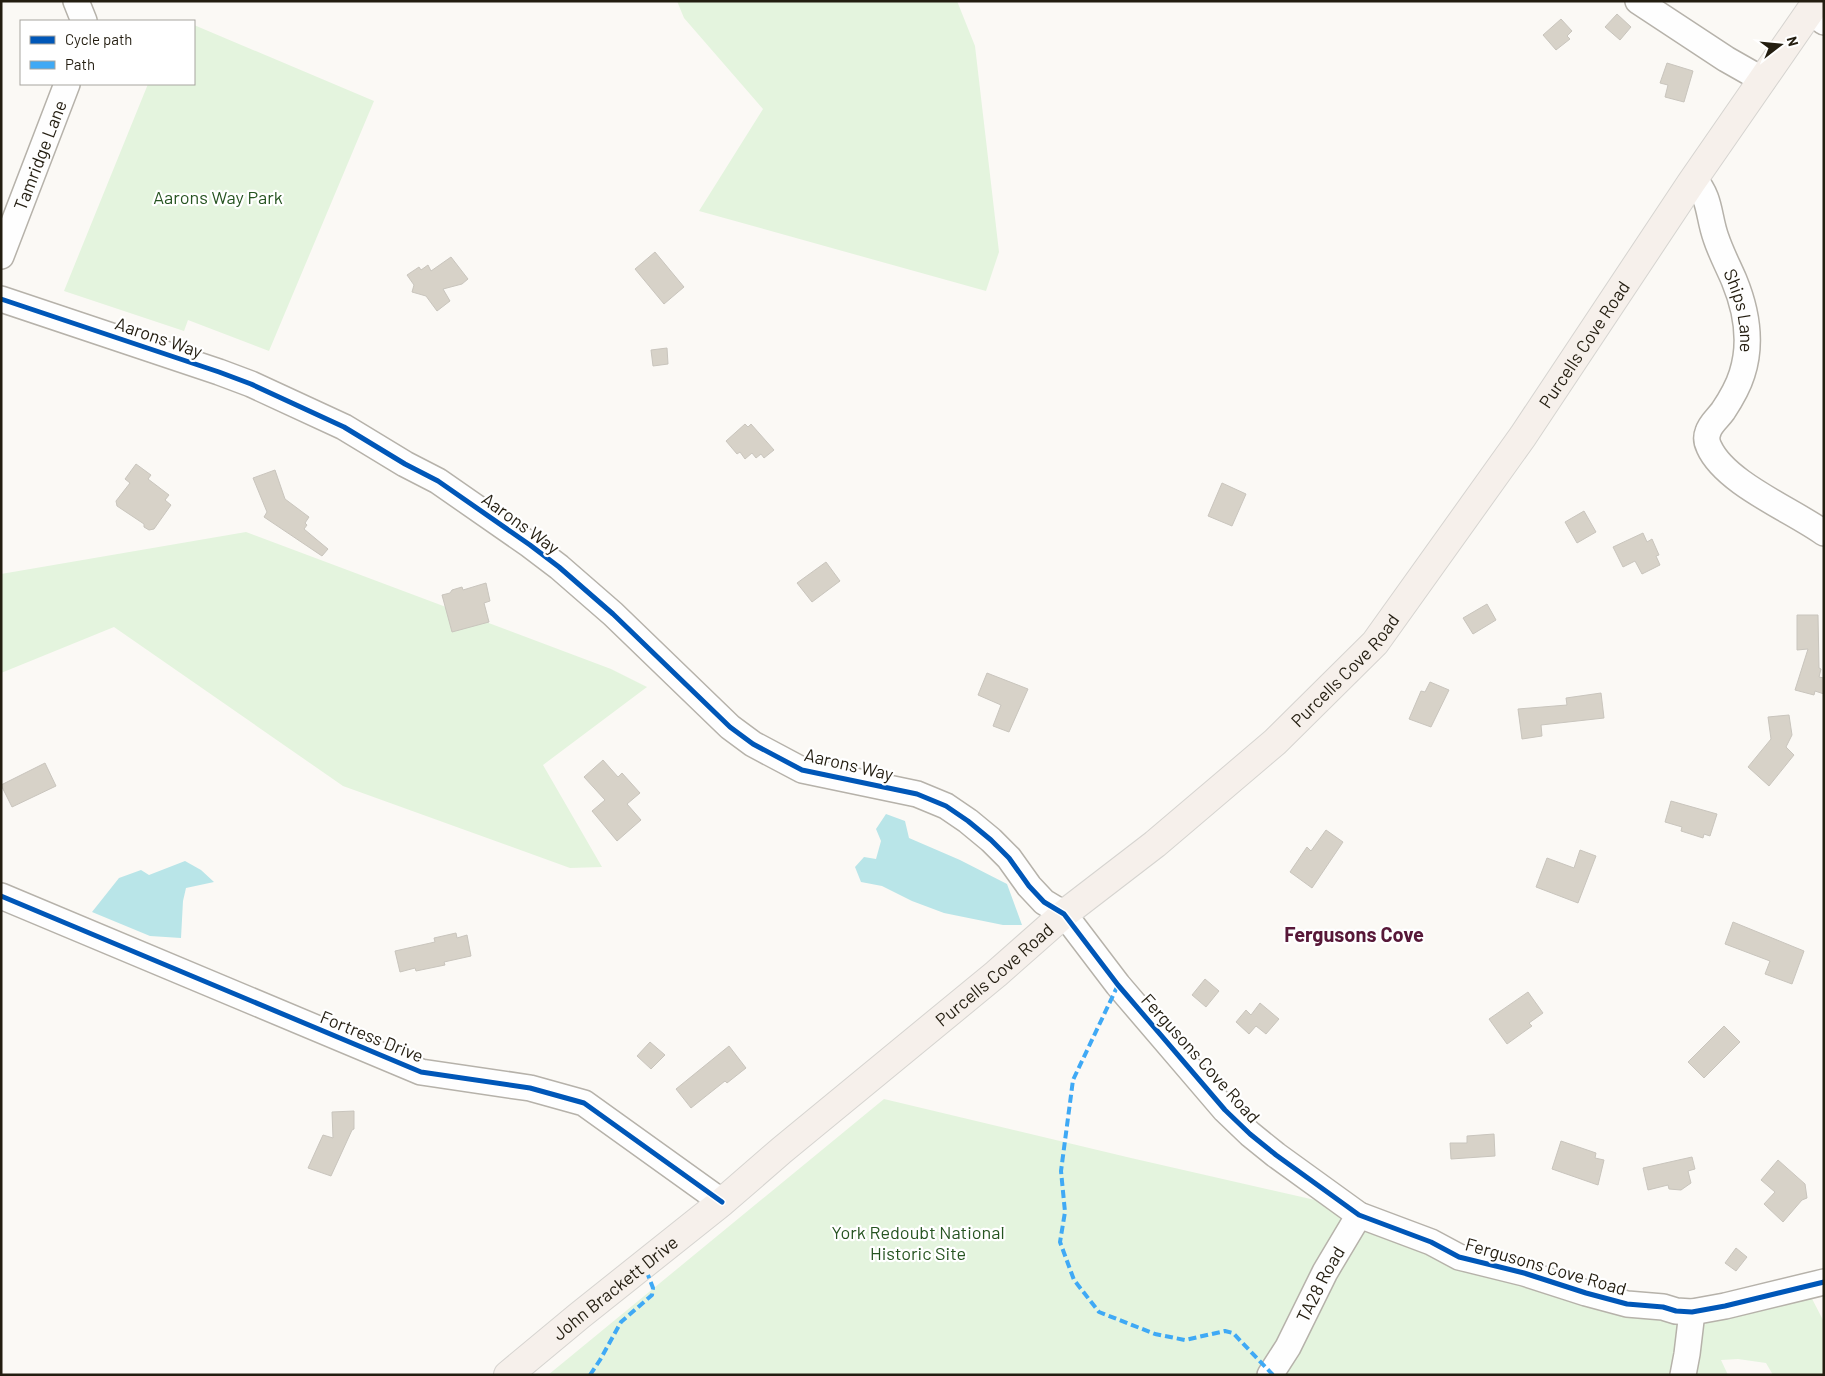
<svg xmlns="http://www.w3.org/2000/svg" width="1825" height="1376" font-family="Barlow,sans-serif">
	<style>
		.green { fill: #e4f4de }
		.water { fill: #b9e5e8 }
		.building { fill: #d7d2c8; stroke: #c9c5bd }
		.lines { fill: none; stroke-linecap: round; stroke-linejoin: round }
		.minor-casing { stroke: #b6b2aa; stroke-width: 28 }
		.major-casing { stroke: #d6d4d0; stroke-width: 30 }
		.minor { stroke: #fefefe; stroke-width: 25 }
		.major { stroke: #f6f0eb; stroke-width: 28 }
		.quiet { stroke: #3fa9f5; stroke-width: 4; stroke-dasharray: 8 4; stroke-linecap: butt }
		.cycleway-casing { stroke: #fff; stroke-width: 8 }
		.cycleway { stroke: #0057b8; stroke-width: 5 }
		.labels { text-anchor: middle; dominant-baseline: central; stroke-width: 4.5; stroke-linejoin: round; paint-order: stroke }
		.street-label { font-size: 18px; fill: #231d10; stroke: #fff }
		.park-label { font-size: 18px; fill: #265421; stroke: #fff }
		.quarter-label { font-size: 20px; font-weight: bold; fill: #571838; stroke: #fff }
	</style>
	<rect width="100%" height="100%" fill="#fbf9f5"/>
	<g class="green">
		<path d="M677,1h280l18,45 24,206 -13,39 -287,-80 64,-102 -79,-91z"/>
		<path d="M194,25l180,76 -105,250 -81,-31 -4,11 -120,-40 84,-207h46z"/>
		<path d="M246,532l365,137 36,18 -104,78 59,102 -32,1 -227,-82 -229,-159 -113,46v-99z"/>
		<path d="M884,1099l247,59 237,54 66,25 266,75 5,13 5,-11 97,-25 17,33v53h-51l-7,-12 -28,-4 -17,1 7,15h-1180z"/>
	</g>
	<g class="water">
		<path d="M886,814l19,7 4,17 51,22 47,24 15,41h-19l-59,-12 -32,-12 -30,-15 -21,-4 -6,-15 9,-10 12,2 5,-18 -5,-12z"/>
		<path d="M185,861l16,9 13,12 -28,6 -3,13 -2,37 -31,-2 -58,-24 27,-34 22,-8 8,5z"/>
	</g>
	<g class="building">
		<path d="M1617,14l14,13 -11,13 -15,-13z"/>
		<path d="M1561,19l11,12 -5,5 3,3 -14,11 -13,-15z"/>
		<path d="M1667,63l26,8 -9,31 -19,-5 3,-12 -8,-2z"/>
		<path d="M655,252l29,35 -20,17 -29,-35z"/>
		<path d="M451,257l17,22 -6,5 -19,5 7,12 -13,10 -11,-15 -14,-4 2,-7 -7,-10 12,-8 2,3 7,-5 3,6z"/>
		<path d="M667,348l1,16 -15,2 -2,-16z"/>
		<path d="M745,424l3,3 3,-3 23,26 -10,8 -3,-4 -5,4 -4,-5 -7,6 -5,-7 -3,2 -11,-13z"/>
		<path d="M136,464l15,11 -3,4 21,16 -4,5 6,5 -17,24 -5,1 -5,-3v-3l-27,-18 -1,-5 14,-18 -5,-4z"/>
		<path d="M275,470l10,29 24,18 -4,6 2,2 -3,4 24,20 -6,7 -58,-39 3,-5 -14,-34z"/>
		<path d="M1222,483l24,11 -14,32 -24,-10z"/>
		<path d="M1584,511l12,21 -19,11 -12,-21z"/>
		<path d="M1643,533l4,9 5,-3 7,16 -3,1 4,9 -18,9 -7,-13 -12,6 -10,-20z"/>
		<path d="M826,562l14,19 -28,21 -15,-19z"/>
		<path d="M486,583l4,18 -6,2 5,19 -37,10 -10,-37 8,-2 2,-3 10,-3 1,3z"/>
		<path d="M1487,604l9,16 -23,14 -10,-16z"/>
		<path d="M1797,615h21l1,53 2,1 -2,8 5,1v16l-9,-3 -1,4 -19,-5 13,-41 -11,1z"/>
		<path d="M987,673l41,16 -19,43 -16,-6 8,-21 -23,-10z"/>
		<path d="M1430,682l19,8 -18,37 -22,-8 12,-28 4,1z"/>
		<path d="M1601,693l3,25 -63,7 1,11 -20,3 -4,-30 49,-4 -1,-7z"/>
		<path d="M1789,715l3,20 -6,12 8,8 -25,31 -21,-19 23,-28 -3,-22z"/>
		<path d="M603,760l15,17 4,-4 18,20 -13,11 14,16 -24,21 -25,-30 13,-11 -21,-23z"/>
		<path d="M45,763l11,23 -44,21 -11,-22z"/>
		<path d="M1671,801l46,13 -7,22 -6,-2 -1,4 -22,-7 1,-4 -17,-5z"/>
		<path d="M1326,830l17,12 -31,46 -22,-16 17,-25 4,4z"/>
		<path d="M1580,850l16,6 -18,47 -42,-16 11,-29 27,10z"/>
		<path d="M1733,922l71,29 -12,33 -27,-10 5,-13 -45,-17z"/>
		<path d="M456,933l1,5 10,-3 4,21 -27,6 1,3 -29,6 -1,-3 -15,4 -5,-21 40,-9 -1,-4z"/>
		<path d="M1205,979l14,12 -13,16 -14,-12z"/>
		<path d="M1528,992l15,21 -14,10 3,3 -25,18 -18,-25z"/>
		<path d="M1260,1003l19,16 -13,15 -10,-8 -7,8 -13,-12 10,-12 5,5z"/>
		<path d="M1724,1026l16,16 -36,36 -16,-16z"/>
		<path d="M650,1042l15,13 -14,14 -14,-13z"/>
		<path d="M729,1046l17,22 -19,15 -2,-2 -34,27 -15,-19z"/>
		<path d="M354,1111v18l-2,1 -21,46 -23,-8 15,-33 10,3 -1,-26z"/>
		<path d="M1494,1134l1,22 -44,3 -1,-16h17v-7z"/>
		<path d="M1561,1141l35,12 -1,5 9,2 -6,25 -46,-16z"/>
		<path d="M1692,1157l3,12 -7,2 3,12 -10,7 -12,-1 -1,-4 -20,5 -5,-22z"/>
		<path d="M1778,1160l27,24 2,14 -5,2 -19,22 -19,-18 11,-12 -14,-12z"/>
		<path d="M1736,1248l11,9 -11,14 -11,-8z"/>
	</g>
	<g class="lines">
		<defs>
			<g id="minor">
				<path d="M76,1l8,20"/>
				<path d="M1638,1l88,58 37,21"/>
				<path d="M1810,11l14,11"/>
				<path id="s1" d="M1694,179c17,19 14,37 22,59 5,15 12,28 18,42 12,29 18,63 8,94 -4,13 -11,25 -19,37 -5,7 -13,13 -15,21 -2,5 -1,11 1,15 16,36 83,63 115,86"/>
				<path id="s2" d="M1,256l66,-172"/>
				<path d="M1,299l218,73 32,12 93,43 61,37 33,17 92,64 29,22 54,47 117,113 23,17 49,26 115,24 29,12 22,15 23,19 18,18 20,28 15,16 20,12 54,71 107,125 25,24 26,21 83,60 72,27 28,15 65,16 62,20 41,11 36,3 13,4 16,1 33,-6 99,-24"/>
				<path d="M1,896l420,176 109,16 54,15 138,99"/>
				<path id="s3" d="M1270,1375l18,-28 37,-75 34,-57"/>
				<path d="M1683,1375l4,-21 5,-42"/>
			</g>
			<g id="major">
				<path id="s4" d="M508,1375l71,-59 143,-114 60,-52 214,-176 68,-60 91,-70 120,-102 100,-99 148,-207 168,-253 126,-182"/>
			</g>
		</defs>
		<use href="#minor" class="minor-casing"/>
		<use href="#major" class="major-casing"/>
		<use href="#minor" class="minor"/>
		<use href="#major" class="major"/>
		<g class="quiet">
			<path d="M1118,985l-45,95 -12,91 4,41 -5,30 14,38 25,32 56,22 30,6 40,-9 8,2 40,42"/>
			<path d="M590,1375l10,-15 21,-38 31,-27 1,-7 -5,-13"/>
		</g>
		<defs>
			<g id="cycleway">
				<path d="M1,299l218,73 32,12 93,43 61,37 33,17 92,64 29,22 54,47 117,113 23,17 49,26 115,24 29,12 22,15 23,19 18,18 20,28 15,16 20,12 54,71 107,125 25,24 26,21 83,60 72,27 28,15 65,16 62,20 41,11 36,3 13,4 16,1 33,-6 99,-24"/>
				<path d="M1,896l420,176 109,16 54,15 138,99"/>
			</g>
		</defs>
		<use href="#cycleway" class="cycleway-casing"/>
		<use href="#cycleway" class="cycleway"/>
	</g>
	<g class="labels">
		<g class="street-label">
			<text stroke="none"><textPath href="#s2" startOffset="108">Tamridge Lane</textPath></text>
			<text stroke="none"><textPath href="#s1" startOffset="141">Ships Lane</textPath></text>
			<text transform="translate(159 337) rotate(19)">Aarons Way</text>
			<text stroke="none"><textPath href="#s4" startOffset="1500">Purcells Cove Road</textPath></text>
			<text transform="translate(521 523) rotate(36)">Aarons Way</text>
			<text stroke="none"><textPath href="#s4" startOffset="1095">Purcells Cove Road</textPath></text>
			<text transform="translate(849 764) rotate(13)">Aarons Way</text>
			<text stroke="none"><textPath href="#s4" startOffset="630">Purcells Cove Road</textPath></text>
			<text transform="translate(372 1036) rotate(22)">Fortress Drive</text>
			<text transform="translate(1201 1058) rotate(48)">Fergusons Cove Road</text>
			<text transform="translate(1546 1266) rotate(16)">Fergusons Cove Road</text>
			<text stroke="none"><textPath href="#s3" startOffset="104">TA28 Road</textPath></text>
			<text stroke="none"><textPath href="#s4" startOffset="138">John Brackett Drive</textPath></text>
		</g>
		<g class="park-label">
			<text x="218" y="197">Aarons Way Park</text>
			<text x="918" y="1232">York Redoubt National<tspan x="918" dy="21">Historic Site</tspan></text>
		</g>
		<g class="quarter-label">
			<text x="1354" y="934">Fergusons Cove</text>
		</g>
	</g>
	<rect width="1825" height="1376" fill="none" stroke="#231d10" stroke-width="5"/>
	<rect x="20" y="20" width="175" height="65" fill="#ffffff" stroke="#a7a59f"/>
	<rect x="30" y="36" width="25" height="8" fill="#0057b8" stroke="#a7a59f"/>
	<text x="65" y="45" font-size="15" fill="#231d10">Cycle path</text>
	<rect x="30" y="61" width="25" height="8" fill="#3fa9f5" stroke="#a7a59f"/>
	<text x="65" y="70" font-size="15" fill="#231d10">Path</text>
	<g transform="translate(1780 45) rotate(74)" stroke="#ffffff" stroke-width="4" paint-order="stroke">
	<path d="M0-4L9 19L0 12L-9 19Z" fill="#231d10"/>
	<text y="-8" font-size="14" font-weight="bold" text-anchor="middle" fill="#231d10">N</text>
	</g>
</svg>
